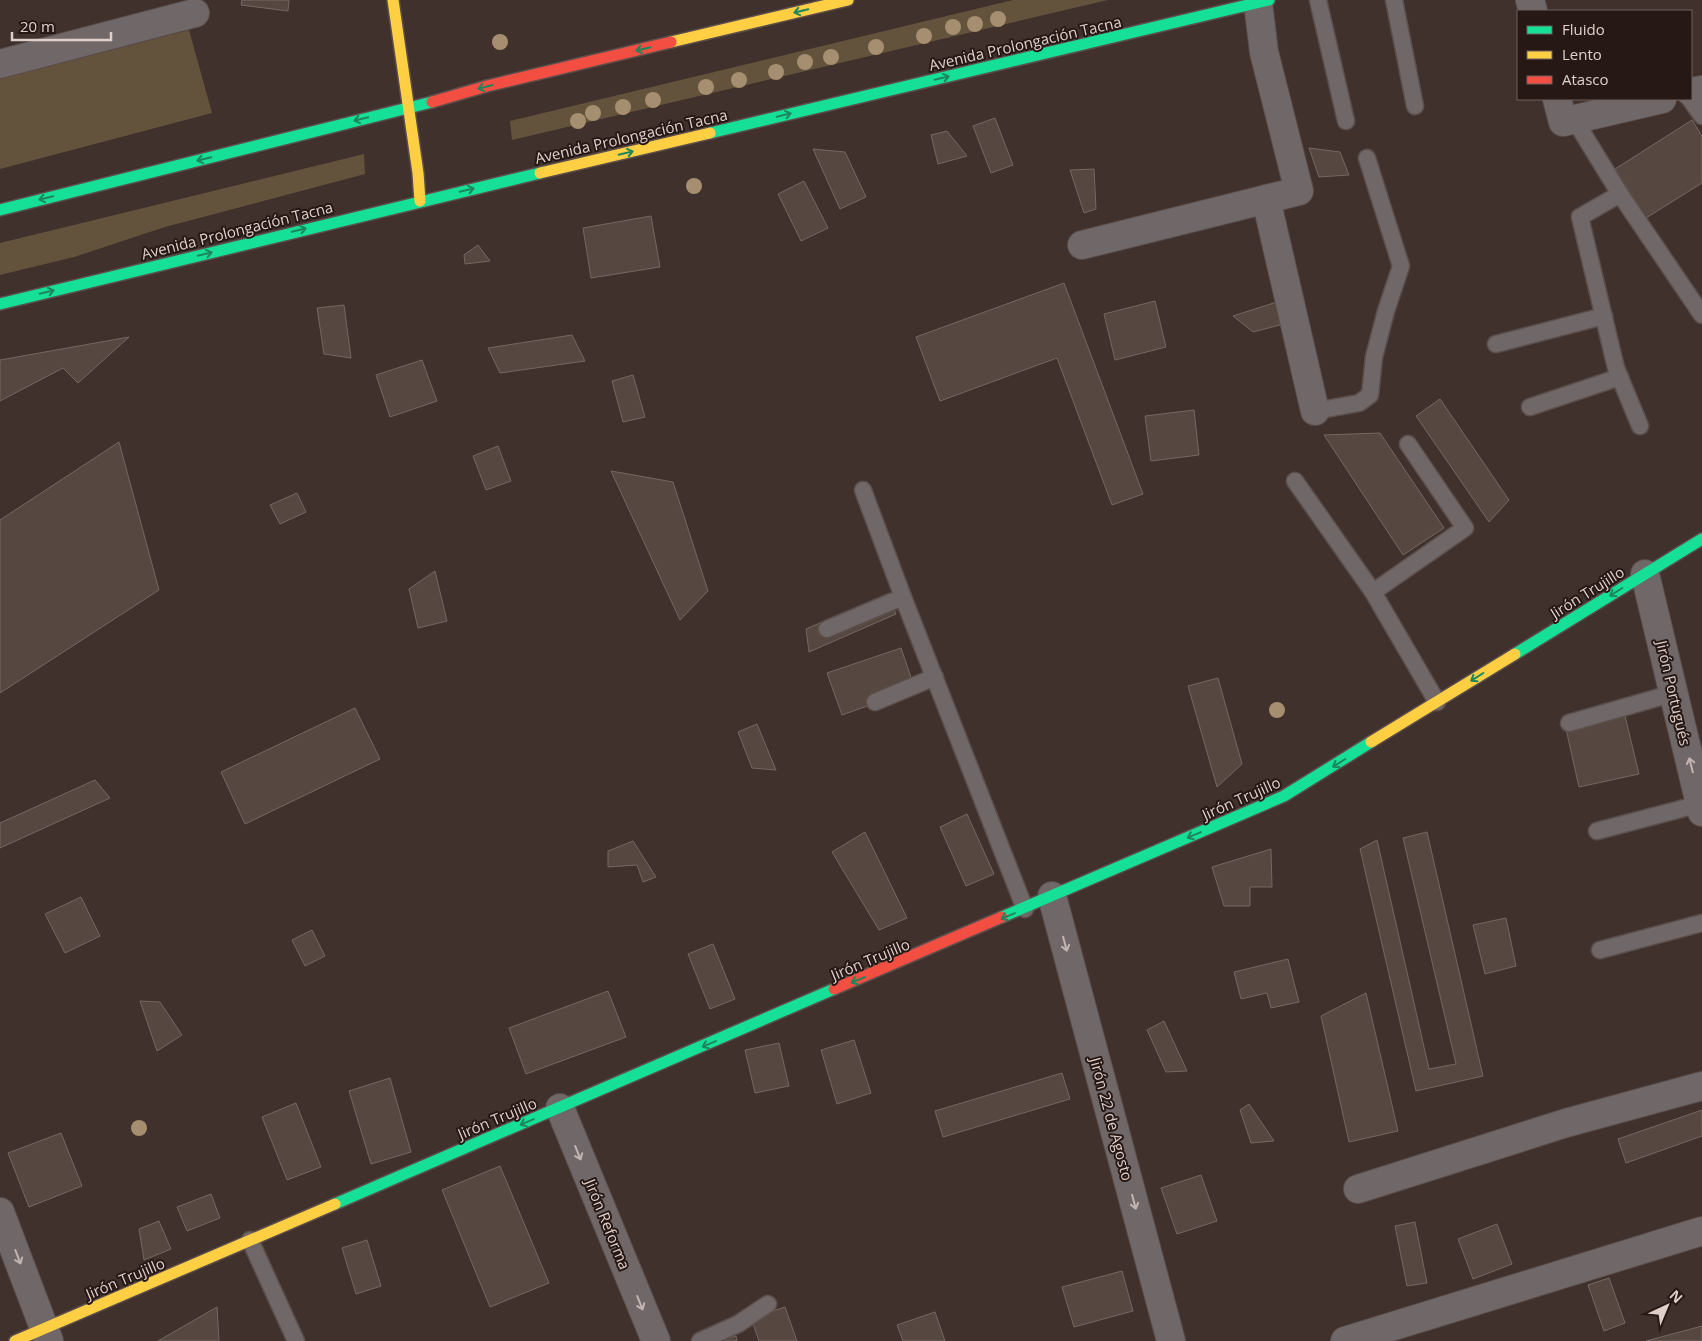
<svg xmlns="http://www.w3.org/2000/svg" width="1702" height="1341" font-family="'Open Sans',sans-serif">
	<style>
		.green { fill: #63533c }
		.building { fill: #564841; stroke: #746862 }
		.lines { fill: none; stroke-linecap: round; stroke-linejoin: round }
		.lane-casing { stroke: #5b4e4b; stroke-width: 19 }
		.street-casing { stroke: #5b4e4b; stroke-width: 30 }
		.fast-casing { stroke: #5b4e4b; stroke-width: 14 }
		.slow-casing { stroke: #5b4e4b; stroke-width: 14 }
		.jam-casing { stroke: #5b4e4b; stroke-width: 14 }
		.lane { stroke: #706868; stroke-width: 16 }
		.street { stroke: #706868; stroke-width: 28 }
		.fast { stroke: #16e098; stroke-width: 11 }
		.slow { stroke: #ffcf43; stroke-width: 11 }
		.jam { stroke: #f24e42; stroke-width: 11 }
		.tree { fill: #a68e70 }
		.oneway { stroke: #1d865d }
		.oneway2 { stroke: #c4b4b1 }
		.labels { text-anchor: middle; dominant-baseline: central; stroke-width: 4; stroke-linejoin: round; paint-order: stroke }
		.street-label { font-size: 15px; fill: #e0cec9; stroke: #251815 }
	</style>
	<rect width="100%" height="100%" fill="#40312d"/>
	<g class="green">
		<path d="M1013,0h95l-596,140 -2,-19z"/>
		<path d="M189,30l23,83 -212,56v-90z"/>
		<path d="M364,154l1,20 -200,53 -91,30 -74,18v-32z"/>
	</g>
	<g class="building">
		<path d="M242,0h47l-1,11 -47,-6z"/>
		<path d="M995,118l18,47 -22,8 -18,-47z"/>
		<path d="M1692,120l10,16v47l-56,35 -31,-49z"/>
		<path d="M947,131l20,25 -29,8 -7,-29z"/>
		<path d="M1309,148l31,4 9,23 -30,2z"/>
		<path d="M813,149l32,3 21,45 -26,12z"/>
		<path d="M1094,169l2,40 -12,4 -14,-43z"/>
		<path d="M804,181l24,47 -27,13 -23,-47z"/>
		<path d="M651,216l9,51 -69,11 -8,-50z"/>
		<path d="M478,245l12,16 -25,3 -1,-9z"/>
		<path d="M1064,283l79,211 -31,11 -55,-147 -117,43 -24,-64z"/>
		<path d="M1155,301l11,46 -51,13 -11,-46z"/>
		<path d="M1280,301v24l-27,7 -20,-16z"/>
		<path d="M344,305l7,53 -27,-4 -7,-46z"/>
		<path d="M572,335l13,26 -85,12 -12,-25z"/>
		<path d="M129,337l-51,46 -15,-15 -63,33v-41z"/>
		<path d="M422,360l15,41 -47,16 -14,-42z"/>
		<path d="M633,375l12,42 -22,5 -11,-41z"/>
		<path d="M1440,399l69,101 -20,22 -73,-106z"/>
		<path d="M1194,410l5,45 -48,6 -6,-45z"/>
		<path d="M1380,433l64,95 -41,27 -79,-120z"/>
		<path d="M119,442l40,148 -159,103v-173z"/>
		<path d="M498,446l13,35 -25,9 -13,-34z"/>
		<path d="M611,471l62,11 35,109 -28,29z"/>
		<path d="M297,493l9,19 -26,12 -10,-19z"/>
		<path d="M435,571l12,50 -29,7 -9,-39z"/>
		<path d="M887,594l9,20 -87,38 -3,-23z"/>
		<path d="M901,648l14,41 -73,26 -15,-42z"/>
		<path d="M1218,678l24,86 -25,23 -29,-101z"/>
		<path d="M355,708l25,51 -135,65 -24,-52z"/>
		<path d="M1625,716l14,58 -60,13 -13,-58z"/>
		<path d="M757,724l19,46 -24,-2 -14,-36z"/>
		<path d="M95,780l15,18 -110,50v-25z"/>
		<path d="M967,814l27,60 -28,12 -26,-59z"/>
		<path d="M865,832l42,86 -28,12 -47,-78z"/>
		<path d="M1427,832l56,244 -67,15 -56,-242 17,-9 52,229 27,-5 -53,-226z"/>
		<path d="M633,841l23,36 -13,5 -6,-17 -29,2v-16z"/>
		<path d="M1271,849l1,38h-22v19h-26l-12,-39z"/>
		<path d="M81,897l19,39 -35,17 -20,-39z"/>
		<path d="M1506,918l10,48 -31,8 -12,-49z"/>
		<path d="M312,930l13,26 -20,10 -13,-26z"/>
		<path d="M713,944l22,55 -25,10 -22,-55z"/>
		<path d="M1288,959l11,43 -28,6 -4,-15 -26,6 -7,-27z"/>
		<path d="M608,991l18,46 -100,37 -17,-46z"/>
		<path d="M1366,993l32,138 -49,11 -28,-126z"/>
		<path d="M140,1001l20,1 22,33 -25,16z"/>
		<path d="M1164,1021l23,50 -21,1 -19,-42z"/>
		<path d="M854,1040l17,53 -34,11 -16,-54z"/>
		<path d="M779,1043l10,43 -34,7 -10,-43z"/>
		<path d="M1062,1073l8,26 -127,38 -8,-26z"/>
		<path d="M390,1078l21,74 -40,12 -22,-73z"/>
		<path d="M296,1103l25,64 -34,13 -25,-63z"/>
		<path d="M1249,1104l25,37 -23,2 -11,-33z"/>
		<path d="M1702,1110v26l-76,27 -8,-24z"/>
		<path d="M61,1133l21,53 -53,21 -21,-54z"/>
		<path d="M500,1166l49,117 -59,24 -48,-117z"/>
		<path d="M1201,1175l16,46 -40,13 -16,-46z"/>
		<path d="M211,1194l9,24 -33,13 -10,-24z"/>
		<path d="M159,1221l12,28 -27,11 -5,-31z"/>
		<path d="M1415,1222l12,61 -20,3 -12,-60z"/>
		<path d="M1497,1224l15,40 -39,15 -15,-40z"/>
		<path d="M367,1240l14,46 -25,8 -14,-46z"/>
		<path d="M1122,1271l11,40 -59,16 -12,-40z"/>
		<path d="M1609,1278l16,45 -21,8 -16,-46z"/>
		<path d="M217,1307l2,34h-61z"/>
		<path d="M785,1307l12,34h-38l-8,-23z"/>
		<path d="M935,1312l10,29h-42l-6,-16z"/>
		<path d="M1702,1326v15h-56z"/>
		<path d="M736,1336l1,5h-19z"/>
	</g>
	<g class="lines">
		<defs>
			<g id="lane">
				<path d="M1318,0l28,121"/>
				<path d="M1394,0l21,106"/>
				<path d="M1690,99l12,17"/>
				<path d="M1574,119l46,75 82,121"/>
				<path d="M1620,194l-40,23 36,151 24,58"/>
				<path d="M1496,344l108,-28"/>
				<path d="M1530,407l90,-30"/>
				<path d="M1315,411l44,-8 11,-8 4,-38 12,-46 15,-45 -34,-108"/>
				<path d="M1295,481l78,111 64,110"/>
				<path d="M863,490l40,107"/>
				<path d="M1373,592l92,-64 -57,-84"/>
				<path d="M827,629l76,-32 122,312"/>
				<path d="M875,702l60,-25"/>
				<path d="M1569,723l105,-30"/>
				<path d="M1597,831l103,-27"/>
				<path d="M1600,950l102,-27"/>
				<path d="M250,1240l46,101"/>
				<path d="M700,1341l38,-17 30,-20"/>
			</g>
			<g id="street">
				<path d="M1530,0l3,11"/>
				<path d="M0,64l195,-51"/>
				<path d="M1691,92l11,-2"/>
				<path d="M1557,99l6,23 99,-23"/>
				<path d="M1266,199l49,212"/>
				<path d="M1082,245l217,-54 -35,-139 -6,-49"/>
				<path d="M1645,574l57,238"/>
				<path d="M1052,896l119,445"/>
				<path d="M560,1108l96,233"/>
				<path d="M1358,1189l208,-66 136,-37"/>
				<path d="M0,1212l49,129"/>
				<path d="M1345,1341l357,-110"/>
			</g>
			<g id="fast">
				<path d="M710,133l559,-133"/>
				<path d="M0,210l432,-108"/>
				<path d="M0,304l540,-131"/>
				<path d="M1515,654l187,-115"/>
				<path d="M1002,917l282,-121 87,-54"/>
				<path d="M335,1204l499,-215"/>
			</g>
			<g id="slow">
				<path d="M393,0l25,173 2,28"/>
				<path d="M671,42l177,-42"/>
				<path d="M540,173l170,-40"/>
				<path d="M1371,742l144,-88"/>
				<path d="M15,1341l320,-137"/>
			</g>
			<g id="jam">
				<path d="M432,102l55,-16 184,-44"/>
				<path d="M834,989l168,-72"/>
			</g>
		</defs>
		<use href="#lane" class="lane-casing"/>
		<use href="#street" class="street-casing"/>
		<use href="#fast" class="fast-casing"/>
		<use href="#slow" class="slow-casing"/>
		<use href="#jam" class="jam-casing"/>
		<use href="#lane" class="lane"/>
		<use href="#street" class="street"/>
		<use href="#fast" class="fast"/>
		<use href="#slow" class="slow"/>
		<use href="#jam" class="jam"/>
	</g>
	<g class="tree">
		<circle cx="998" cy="19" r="8"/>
		<circle cx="975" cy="24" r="8"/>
		<circle cx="953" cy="27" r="8"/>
		<circle cx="924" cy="36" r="8"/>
		<circle cx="500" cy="42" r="8"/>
		<circle cx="876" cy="47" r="8"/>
		<circle cx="831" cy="57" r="8"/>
		<circle cx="805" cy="62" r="8"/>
		<circle cx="776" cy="72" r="8"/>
		<circle cx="739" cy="80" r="8"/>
		<circle cx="706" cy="87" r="8"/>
		<circle cx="653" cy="100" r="8"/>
		<circle cx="623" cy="107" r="8"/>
		<circle cx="593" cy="113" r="8"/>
		<circle cx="578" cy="121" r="8"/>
		<circle cx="694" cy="186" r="8"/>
		<circle cx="1277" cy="710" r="8"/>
		<circle cx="139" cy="1128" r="8"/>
	</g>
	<defs><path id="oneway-shaft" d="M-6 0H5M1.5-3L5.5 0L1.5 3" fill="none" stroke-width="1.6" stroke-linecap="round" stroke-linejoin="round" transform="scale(1.25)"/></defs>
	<g class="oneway">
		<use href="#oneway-shaft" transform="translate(801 11) rotate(166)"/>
		<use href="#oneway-shaft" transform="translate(643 49) rotate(167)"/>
		<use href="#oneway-shaft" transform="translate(942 78) rotate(-13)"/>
		<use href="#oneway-shaft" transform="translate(485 87) rotate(165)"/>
		<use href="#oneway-shaft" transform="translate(784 115) rotate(-13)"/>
		<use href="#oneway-shaft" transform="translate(361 119) rotate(166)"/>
		<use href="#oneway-shaft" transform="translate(626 153) rotate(-13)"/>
		<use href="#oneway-shaft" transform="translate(204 159) rotate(166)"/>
		<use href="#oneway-shaft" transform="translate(467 190) rotate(-13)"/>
		<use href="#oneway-shaft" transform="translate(46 198) rotate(166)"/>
		<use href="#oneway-shaft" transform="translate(299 230) rotate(-13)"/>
		<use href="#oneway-shaft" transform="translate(205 254) rotate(-14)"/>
		<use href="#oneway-shaft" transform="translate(47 292) rotate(-14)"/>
		<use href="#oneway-shaft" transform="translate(1616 592) rotate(148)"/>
		<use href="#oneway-shaft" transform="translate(1477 677) rotate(148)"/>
		<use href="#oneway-shaft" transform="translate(1339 763) rotate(148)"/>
		<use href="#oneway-shaft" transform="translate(1194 835) rotate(157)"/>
		<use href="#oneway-shaft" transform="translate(1008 916) rotate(157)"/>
		<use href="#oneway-shaft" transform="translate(858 980) rotate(157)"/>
		<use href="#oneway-shaft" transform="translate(709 1044) rotate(157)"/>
		<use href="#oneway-shaft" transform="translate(527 1122) rotate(157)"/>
	</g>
	<g class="oneway2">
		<use href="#oneway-shaft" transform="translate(1691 765) rotate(-104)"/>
		<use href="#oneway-shaft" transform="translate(1065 944) rotate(75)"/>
		<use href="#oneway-shaft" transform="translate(578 1153) rotate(68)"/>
		<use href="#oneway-shaft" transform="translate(1134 1202) rotate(75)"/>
		<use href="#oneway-shaft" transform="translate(18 1257) rotate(69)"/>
		<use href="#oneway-shaft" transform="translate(640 1303) rotate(68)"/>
	</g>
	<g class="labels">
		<g class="street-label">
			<text transform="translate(1025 43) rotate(-13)">Avenida Prolongación Tacna</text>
			<text transform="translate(631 136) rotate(-13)">Avenida Prolongación Tacna</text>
			<text transform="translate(237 230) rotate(-14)">Avenida Prolongación Tacna</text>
			<text transform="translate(1587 592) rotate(-32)">Jirón Trujillo</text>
			<text transform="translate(1674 693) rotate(77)">Jirón Portugués</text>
			<text transform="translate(1241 798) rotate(-24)">Jirón Trujillo</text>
			<text transform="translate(870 959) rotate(-23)">Jirón Trujillo</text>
			<text transform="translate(497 1118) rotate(-23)">Jirón Trujillo</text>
			<text transform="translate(1112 1119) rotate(75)">Jirón 22 de Agosto</text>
			<text transform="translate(608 1224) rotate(68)">Jirón Reforma</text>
			<text transform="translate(125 1278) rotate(-23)">Jirón Trujillo</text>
		</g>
	</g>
	<rect x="1517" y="10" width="175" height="90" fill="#251815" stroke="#70615d"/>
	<rect x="1527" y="26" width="25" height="8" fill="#16e098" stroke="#70615d"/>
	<text x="1562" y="35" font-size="15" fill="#e0cec9">Fluido</text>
	<rect x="1527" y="51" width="25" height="8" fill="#ffcf43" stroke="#70615d"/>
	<text x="1562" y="60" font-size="15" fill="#e0cec9">Lento</text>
	<rect x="1527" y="76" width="25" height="8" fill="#f24e42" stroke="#70615d"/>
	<text x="1562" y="85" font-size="15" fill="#e0cec9">Atasco</text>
	<g transform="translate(1667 1306) rotate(44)" stroke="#251815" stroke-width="4" paint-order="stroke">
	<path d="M0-4L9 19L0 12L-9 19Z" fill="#e0cec9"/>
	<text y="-8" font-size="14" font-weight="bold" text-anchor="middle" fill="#e0cec9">N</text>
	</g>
	<path d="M12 32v8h99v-8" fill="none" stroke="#e0cec9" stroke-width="2.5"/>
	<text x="20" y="32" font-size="15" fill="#e0cec9" stroke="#251815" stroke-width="4" paint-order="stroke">20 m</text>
</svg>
